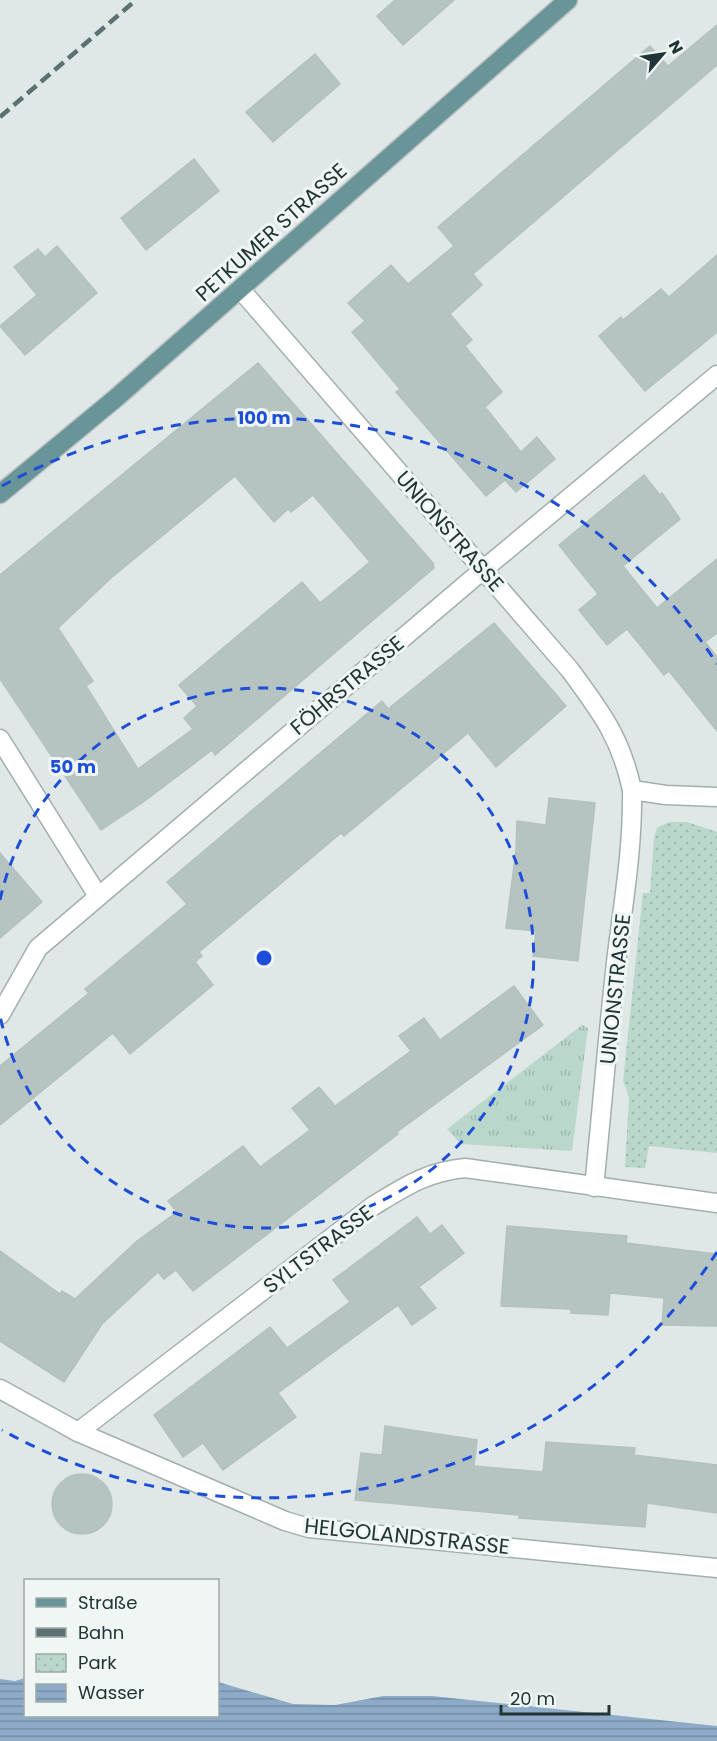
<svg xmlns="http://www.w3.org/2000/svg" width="717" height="1741" font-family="Poppins,sans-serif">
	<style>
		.grass { fill: url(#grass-tufts) }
		.park { fill: url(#park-dots) }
		.water { fill: url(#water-rules) }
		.building { fill: #b5c3c1; stroke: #b3c1c0; stroke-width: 1.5; fill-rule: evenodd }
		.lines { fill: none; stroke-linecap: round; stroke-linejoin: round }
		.minor-casing { stroke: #a3afae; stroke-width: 21 }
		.major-casing { stroke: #bdc2c3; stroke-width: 21 }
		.minor { stroke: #fff; stroke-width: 18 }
		.major { stroke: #699599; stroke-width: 18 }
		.rail { stroke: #5c7172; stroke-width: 4.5; stroke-dasharray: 12 6; stroke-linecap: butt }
		.ring { fill: none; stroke: #1d4ed8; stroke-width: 3; stroke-dasharray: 10 8 }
		.labels { text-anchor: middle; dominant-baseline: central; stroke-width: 6; stroke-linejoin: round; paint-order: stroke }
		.street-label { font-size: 21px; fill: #223536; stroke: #eff6f4 }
		.centre { fill: #1d4ed8; stroke: #eff6f4; stroke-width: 3 }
		.ring-label { font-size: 18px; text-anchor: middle; font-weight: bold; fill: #1d4ed8; stroke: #eff6f4; stroke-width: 6; stroke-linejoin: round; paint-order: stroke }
	</style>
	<defs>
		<pattern id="grass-tufts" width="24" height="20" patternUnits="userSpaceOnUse" patternTransform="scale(1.5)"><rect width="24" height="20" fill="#bad7cc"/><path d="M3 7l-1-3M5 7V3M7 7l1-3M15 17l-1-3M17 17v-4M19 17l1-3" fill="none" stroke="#a0b9b0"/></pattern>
		<pattern id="park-dots" width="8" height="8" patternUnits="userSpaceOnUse" patternTransform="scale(1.5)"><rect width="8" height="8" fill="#bad7cc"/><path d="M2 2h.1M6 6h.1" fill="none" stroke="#a0b9b0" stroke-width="1.8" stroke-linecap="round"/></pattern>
		<pattern id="water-rules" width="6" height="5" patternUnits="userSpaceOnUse" patternTransform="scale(1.5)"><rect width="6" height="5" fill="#8dabc8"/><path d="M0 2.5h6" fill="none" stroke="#738ca3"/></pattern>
	</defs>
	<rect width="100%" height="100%" fill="#dfe8e7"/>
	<path class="grass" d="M582,1025l6,3 -16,123 -111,-7 -14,-15z"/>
	<path class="park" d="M669,822h18l30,10v321l-68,-7 -4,22 -20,-1 4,-70 -6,-16 20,-188h7l4,-55 3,-10z"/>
	<path class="water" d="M25,1678l1,38h192v-34l75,22 42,1 48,-9h49l285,30v15h-717v-62l15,2z"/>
	<g class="building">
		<path d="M395,0h59l-51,45 -26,-29z"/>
		<path d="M717,25v40l-244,209 9,11 -32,29 22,26 -7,6 37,46 -17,15 36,45 16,-15 18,22 -39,33 -11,-12 -19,16 -90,-104 4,-3 -48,-57 13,-11 -17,-18 43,-38 17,19 46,-38 -16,-19 212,-181 18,20z"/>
		<path d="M315,54l25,30 -67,58 -27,-30z"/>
		<path d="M194,159l25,32 -73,59 -25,-32z"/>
		<path d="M57,246l40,47 -72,62 -25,-29 37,-31 -23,-28 24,-18 7,8z"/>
		<path d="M717,255v77l-72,59 -46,-55 22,-19 2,3 38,-31 8,8z"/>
		<path d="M258,363l175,200 1,5 -219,187 -3,-5 -70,53 -41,27 -101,-151v-104zM235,476l39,46 14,-13 3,3 22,-17 57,67 -50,41 -18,-21 -123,103 18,21 -13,12 9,11 -55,40 -52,-83 7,-5 -35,-53 53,-50z"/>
		<path d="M644,475l16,20 2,-2 18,26 -57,47 34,42 60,-49v74l-12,9 12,15v74l-48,-60 -5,4 -37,-46 -20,16 -28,-35 19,-16 -39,-49z"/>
		<path d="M494,623l72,83 -70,61 -28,-34 -124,103 -3,-3 -142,119 3,4 -7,6 18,23 -83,69 -17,-21 -113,92v-59l89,-73 -4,-4 102,-85 -20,-22 215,-181 6,8z"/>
		<path d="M549,798l46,5 -17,158 -45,-5 3,-25 -30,-3 10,-78 1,-29 29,4z"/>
		<path d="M0,853l42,49 -42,36z"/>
		<path d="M514,986l29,39 -146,107 1,2 -205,157 -17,-21 -12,9 -6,-7 -56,52 -38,58 -64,-41v-90l60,43 2,-3 13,8 62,-58 40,-29 -9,-11 75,-55 17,21 50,-37 -18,-22 27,-21 16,19 76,-55 -12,-15 25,-18 16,22z"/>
		<path d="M417,1217l13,17 12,-9 22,28 -45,34 17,21 -24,17 -14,-20 -120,88 18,24 -73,53 -20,-27 -20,14 -29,-42 116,-88 17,21 63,-46 -17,-22z"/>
		<path d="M507,1226l120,10 -1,7 91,11v72l-55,-1 2,-27 -54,-5 -2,22 -37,-2v-4l-70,-3z"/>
		<path d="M385,1426l92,14 -3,26 69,6 3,-30 89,6 -1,7 83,10v48l-70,-10 -2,24 -126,-9v-3l-164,-15 6,-47 21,2z"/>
		<circle cx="82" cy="1504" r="30"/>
	</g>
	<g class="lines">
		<defs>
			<g id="minor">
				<path d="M241,290l329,380c31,42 51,68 62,120"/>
				<path d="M0,739l98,157"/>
				<path d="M0,1015l38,-67 446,-379 233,-194"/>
				<path d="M594,1187c8,-77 14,-155 23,-233 7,-55 16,-109 15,-164l34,5 51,2"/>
				<path d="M0,1389l78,43 207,89 24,7 408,40"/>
				<path d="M78,1432l295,-226c33,-20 53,-34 92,-38l252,35"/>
			</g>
			<path id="major" d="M0,494l116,-96 452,-398"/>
		</defs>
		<use href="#minor" class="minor-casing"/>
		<use href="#major" class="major-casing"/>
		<use href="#minor" class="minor"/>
		<use href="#major" class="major"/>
		<path class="rail" d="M0,117l136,-117"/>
	</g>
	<g class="ring">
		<path d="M0 900A270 270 0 1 1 0 1016"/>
		<path d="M717 1252A540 540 0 0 1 2 1430M2 486A540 540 0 0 1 717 664"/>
	</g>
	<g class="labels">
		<g class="street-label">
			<text transform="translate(271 232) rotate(-42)">PETKUMER STRASSE</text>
			<text transform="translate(450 531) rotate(49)">UNIONSTRASSE</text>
			<text transform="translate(347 685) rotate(-40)">FÖHRSTRASSE</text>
			<text transform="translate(615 989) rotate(-84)">UNIONSTRASSE</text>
			<text transform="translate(318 1249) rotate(-37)">SYLTSTRASSE</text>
			<text transform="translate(407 1536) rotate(6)">HELGOLANDSTRASSE</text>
		</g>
	</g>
	<circle cx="264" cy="958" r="9" class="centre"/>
	<g class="ring-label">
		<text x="264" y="424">100 m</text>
		<text x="73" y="773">50 m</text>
	</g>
	<rect x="24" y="1579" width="195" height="138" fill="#eff6f4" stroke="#9da9a8" stroke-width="1.5"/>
	<rect x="36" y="1598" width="30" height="9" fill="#699599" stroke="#9da9a8" stroke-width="1.5"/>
	<text x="78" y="1609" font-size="18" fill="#223536">Straße</text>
	<rect x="36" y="1628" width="30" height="9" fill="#5c7172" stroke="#9da9a8" stroke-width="1.5"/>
	<text x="78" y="1639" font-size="18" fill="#223536">Bahn</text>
	<rect x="36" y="1654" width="30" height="18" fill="url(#park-dots)" stroke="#9da9a8" stroke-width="1.5"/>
	<text x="78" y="1669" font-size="18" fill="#223536">Park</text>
	<rect x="36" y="1684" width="30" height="18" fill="url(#water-rules)" stroke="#9da9a8" stroke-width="1.5"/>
	<text x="78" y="1699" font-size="18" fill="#223536">Wasser</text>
	<g transform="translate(663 54) rotate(61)" stroke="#eff6f4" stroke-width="4.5" paint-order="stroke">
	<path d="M0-4.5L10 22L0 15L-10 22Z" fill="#223536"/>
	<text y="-9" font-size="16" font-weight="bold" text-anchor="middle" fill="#223536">N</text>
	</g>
	<path d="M501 1705v9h108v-9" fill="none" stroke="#223536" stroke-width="3"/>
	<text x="510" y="1705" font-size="18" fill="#223536" stroke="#eff6f4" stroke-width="4.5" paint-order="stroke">20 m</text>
</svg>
